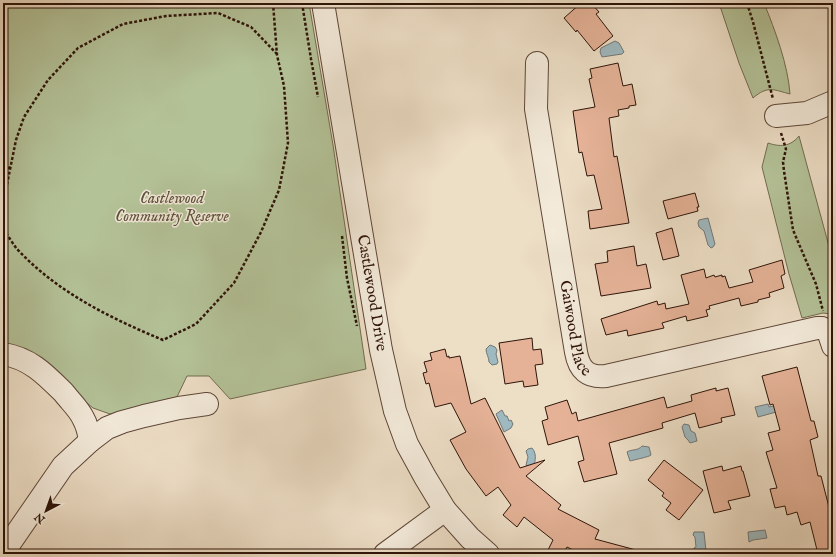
<svg xmlns="http://www.w3.org/2000/svg" width="836" height="557" font-family="'IM FELL English',serif">
	<style>
		.green { fill: #b4c298; stroke: #716b50 }
		.water { fill: #9fb9c0; stroke: #727777 }
		.building { fill: #e5b297; stroke: #2e1409 }
		.lines { fill: none; stroke-linecap: round; stroke-linejoin: round }
		.minor-casing { stroke: #5e4638; stroke-width: 24 }
		.path { stroke: #2e1409; stroke-width: 2.5; stroke-dasharray: 3 2; stroke-linecap: butt }
		.minor { stroke: #f3eada; stroke-width: 22 }
		.labels { text-anchor: middle; dominant-baseline: central; stroke-width: 3; stroke-linejoin: round; paint-order: stroke }
		.park-label { font-size: 16px; font-style: italic; fill: #5d513b; stroke: #f3eada }
		.street-label { font-size: 16px; fill: #2e1409; stroke: #f3eada }
	</style>
	<rect width="100%" height="100%" fill="#eddec6"/>
	<filter id="stains"><feTurbulence type="fractalNoise" baseFrequency=".005" numOctaves="4"/><feColorMatrix values="0 0 0 0 .2 0 0 0 0 .09 0 0 0 0 .02 0 0 0 .5 -.17"/></filter>
	<radialGradient id="worn" r=".72"><stop offset=".6" stop-color="#630" stop-opacity="0"/><stop offset="1" stop-color="#630" stop-opacity=".3"/></radialGradient>
	<g class="green">
		<path d="M3,3h306l24,142 33,224 -136,30 -21,-23h-22l-11,23 -66,15 -17,-6 -63,-53 -27,-6z"/>
		<path d="M719,3h45c11,27 24,62 26,91 -16,-4 -22,-9 -37,4l-14,-35z"/>
		<path d="M799,136l34,125v50l-2,3 -8,-1 -21,5 -13,-44 -27,-107 6,-24c12,4 22,4 31,-7z"/>
	</g>
	<g class="water">
		<path d="M615,41l4,2 5,9 -2,2 -20,3 -2,-5 1,-4z"/>
		<path d="M708,218l7,26 -2,3 -2,1 -3,-3 -4,-14 -5,-4 -1,-4 1,-3z"/>
		<path d="M490,345l5,2 2,3 -1,4 2,8 -1,2 -5,1 -3,-3c0,-5 -3,-8 -3,-13z"/>
		<path d="M768,404l1,3 9,-2 2,6 -22,6 -3,-10z"/>
		<path d="M502,410l3,6h2l2,5 2,-1 2,4 -2,4 -7,4 -8,-18z"/>
		<path d="M684,424l5,1 2,6 4,2 2,8 -7,2 -2,-3 -3,-3 -3,-10z"/>
		<path d="M642,446l7,1 2,8c-2,2 -18,5 -21,6l-3,-9c5,-3 11,-1 15,-6z"/>
		<path d="M532,448c6,7 3,16 -1,23l-5,-6 2,-8 -2,-6 2,-2z"/>
		<path d="M765,530l2,8 -14,2 -4,2 -1,-10z"/>
		<path d="M694,532h10l2,19 -12,1v-4l2,-1 -1,-10 -2,-2z"/>
	</g>
	<g class="building">
		<path d="M581,3h10l8,9 -3,2 17,22 -19,15 -17,-21 -1,2 -12,-14z"/>
		<path d="M618,63l5,23 9,-2 4,21 -7,1v2l-11,2 1,6 -10,2 5,39 3,-1 12,67 -39,6 -2,-18 14,-2 -8,-34 -7,1 -5,-24 -3,1 -6,-42 22,-4 -6,-28 3,-1 -2,-9z"/>
		<path d="M695,193l4,14h-2l1,4 -30,8 -5,-18z"/>
		<path d="M672,228l7,28 -16,4 -7,-27z"/>
		<path d="M634,246l3,20 9,-2 5,24 -50,8 -6,-32 13,-2 -1,-11z"/>
		<path d="M782,260l3,14 -4,2 3,12 -15,5 1,4 -12,3v2l-17,4 -2,-8 -30,8 1,3 -4,1 2,6 -21,5 -1,-5 -24,7 2,5 -36,8 -1,-6 -21,5 -5,-16 56,-18 1,4 7,-2 1,6 23,-5 -8,-29 23,-6 2,9 8,-3 1,2 7,-2v2l3,-1 4,12 24,-6 -4,-12z"/>
		<path d="M532,338l1,12 8,-1 2,15 -8,1 3,20 -14,2 -1,-6 -18,3 -6,-41z"/>
		<path d="M445,349l2,8 2,-1v2l11,-2 11,48 14,-6 35,70 25,-8 -19,16 35,29 -3,4 41,21 -4,9 41,11v4h-55l-14,-7 -4,7h-17l7,-14 -29,-23 -7,10 -14,-12 8,-10 -13,-18 -12,9 -20,-27 -16,-29 16,-8 -15,-29 -16,4 -6,-24 -3,1 -3,-11 4,-1 -3,-10 8,-2 -2,-7z"/>
		<path d="M797,367l14,54h3l4,16 -8,3 8,36h3l12,47v31h-15l-8,-32 -9,3 -4,-13 -10,3 -2,-9 -10,2 -5,-19 7,-1 -11,-36 7,-2 -5,-17 12,-3 -7,-26 -3,1 -8,-29z"/>
		<path d="M716,388v3l12,-3 7,27 -14,3 1,4 -23,6 -4,-15 -33,10 1,5 -54,15 8,31 -33,8 -6,-20 6,-2 -6,-24 -30,9 -6,-24 6,-2 -3,-12 22,-7 5,14 4,-2 2,9 86,-24 3,11 25,-7 -1,-6z"/>
		<path d="M664,460l39,30 -24,30 -13,-10 5,-7 -9,-7 2,-3 -16,-13z"/>
		<path d="M722,466l1,5 18,-5 1,5h1l7,25 -22,5 3,8 -17,4 -11,-42z"/>
	</g>
	<g class="lines">
		<defs>
			<g id="minor">
				<path id="s1" d="M323,3l58,347 14,61 12,33 18,33 20,33 25,28 18,16"/>
				<path id="s2" d="M537,63l-1,46 40,243c3,18 12,26 30,24l211,-48h5l6,3 5,15"/>
				<path d="M776,116l31,-3 26,-11"/>
				<path d="M3,354c27,4 43,21 61,39 6,8 15,16 19,25 4,7 6,15 7,23"/>
				<path d="M3,553l60,-87 27,-25 17,-13 15,-6 22,-6 35,-8 28,-4"/>
				<path d="M385,554l60,-44"/>
			</g>
		</defs>
		<use href="#minor" class="minor-casing"/>
		<g class="path">
			<path d="M302,3l9,56 7,38"/>
			<path d="M747,3l6,19 20,77"/>
			<path d="M781,133l5,16 -3,13 1,9 9,59 23,54 7,27"/>
			<path d="M3,170l8,-3"/>
			<path d="M3,204l13,-64 8,-23 24,-37 30,-32 45,-24 43,-8 52,-3 33,14 26,27"/>
			<path d="M3,229c5,6 9,14 14,20 40,43 93,69 146,91l33,-16 38,-41 27,-51 18,-42 9,-47 -4,-57 -7,-31 -4,-52"/>
			<path d="M342,236l5,42 10,48"/>
		</g>
		<use href="#minor" class="minor"/>
	</g>
	<g class="labels">
		<g class="park-label">
			<text x="172" y="199">Castlewood<tspan x="172" dy="18">Community Reserve</tspan></text>
		</g>
		<g class="street-label">
			<text stroke="none"><textPath href="#s1" startOffset="294">Castlewood Drive</textPath></text>
			<text stroke="none"><textPath href="#s2" startOffset="269">Gaiwood Place</textPath></text>
		</g>
	</g>
	<rect width="836" height="557" fill="none" stroke="#eddec6" stroke-width="16"/>
	<rect x="4" y="4" width="828" height="549" fill="none" stroke="#2e1409" stroke-width="2"/>
	<rect x="8" y="8" width="820" height="541" fill="none" stroke="#2e1409"/>
	<g transform="translate(46 511) rotate(221)" stroke="#f3eada" stroke-width="3" paint-order="stroke">
	<path d="M0-3L7 15L0 10L-7 15Z" fill="#2e1409"/>
	<text y="-6" font-size="11" font-weight="bold" text-anchor="middle" fill="#2e1409">N</text>
	</g>
	<rect width="100%" height="100%" filter="url(#stains)"/>
	<rect width="100%" height="100%" fill="url(#worn)"/>
</svg>
